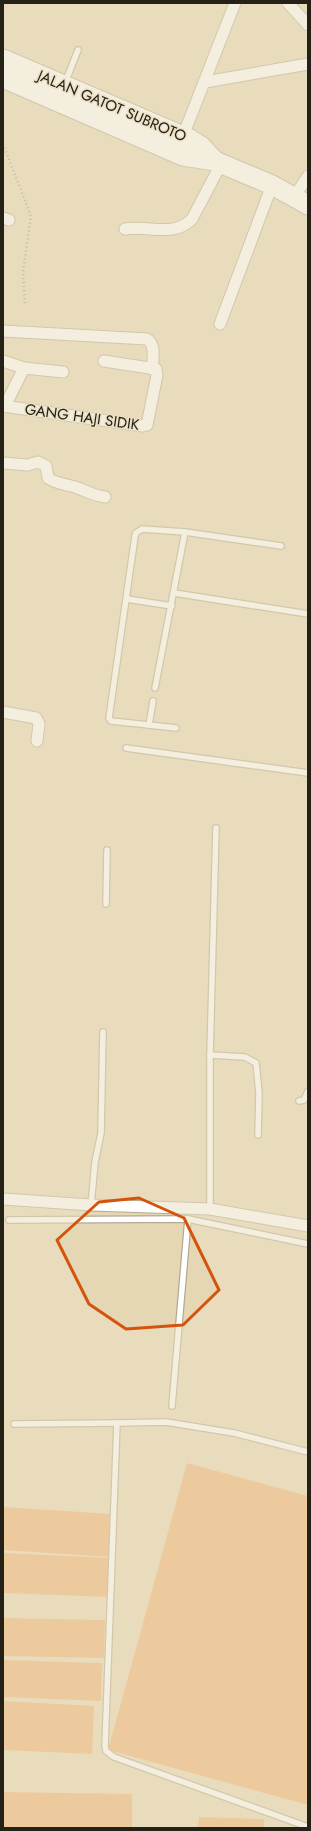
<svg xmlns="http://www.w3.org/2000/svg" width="311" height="1831" font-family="Jost,sans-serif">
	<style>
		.built { fill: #e6d7b4 }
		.building { fill: #f0b070 }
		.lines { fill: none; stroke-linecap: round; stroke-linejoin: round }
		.service-casing { stroke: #b4a98f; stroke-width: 8 }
		.minor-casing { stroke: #b4a98f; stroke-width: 13 }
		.trunk-casing { stroke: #b4a98f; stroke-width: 21 }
		.path { stroke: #98907c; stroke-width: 2.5; stroke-dasharray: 1 3; stroke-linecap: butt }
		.service { stroke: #fff; stroke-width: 5.5 }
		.minor { stroke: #fff; stroke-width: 11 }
		.trunk { stroke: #fff; stroke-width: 19 }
		.marked { fill: none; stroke: #d4530d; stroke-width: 3; stroke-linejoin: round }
		.labels { text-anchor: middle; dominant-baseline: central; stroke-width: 3; stroke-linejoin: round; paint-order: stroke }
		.street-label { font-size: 15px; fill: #252117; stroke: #ebe0c4 }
	</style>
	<rect width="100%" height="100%" fill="#ebe0c4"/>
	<rect class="built" x="3" y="3" width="305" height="1825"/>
	<g class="building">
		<path d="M187,1463l121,33v309l-200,-55z"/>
		<path d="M3,1507l109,7 -3,43 -106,-7z"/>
		<path d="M3,1553l107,5 -1,39 -106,-4z"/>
		<path d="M3,1618l102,2 -1,38 -101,-2z"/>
		<path d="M3,1660l99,3 -1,38 -98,-4z"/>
		<path d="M3,1701l91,5 -2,48 -89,-4z"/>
		<path d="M3,1792l129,2v34h-129z"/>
		<path d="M199,1817l65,2v9h-66z"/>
	</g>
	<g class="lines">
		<defs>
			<g id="service">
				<path d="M65,83l13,-33"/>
				<path d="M174,593l134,21"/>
				<path d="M127,599l45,7"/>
				<path d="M155,688l30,-156 96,14"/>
				<path d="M153,701l-4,24 27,3"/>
				<path d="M149,725l-38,-4 -2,-3 26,-182 1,-3 6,-4 43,3"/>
				<path d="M126,748l182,25"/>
				<path d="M106,904l1,-54"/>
				<path d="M210,1055l35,2 11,6 3,30 -1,42"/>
				<path d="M299,1101l5,-1 4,-9"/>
				<path d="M91,1205l4,-43 6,-29 2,-101"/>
				<path d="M210,1209v-154l6,-227"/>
				<path d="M9,1220l179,-1 120,25"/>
				<path d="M172,1406l16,-187"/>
				<path d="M14,1424l103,-1"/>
				<path d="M308,1452l-74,-19 -68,-11 -49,1 -12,323 1,5 8,6 194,70"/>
			</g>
			<g id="minor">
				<path d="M288,3l20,22"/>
				<path d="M205,82l103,-18"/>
				<path d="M183,136l52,-133"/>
				<path d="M294,197l14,-21"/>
				<path d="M3,218l6,2"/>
				<path d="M125,229c24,-4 48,9 67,-10l29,-55"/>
				<path d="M220,324l52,-139"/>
				<path d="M3,331l144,8c9,5 6,21 5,30"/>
				<path d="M3,361l21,7"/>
				<path d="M3,406l140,20 4,-1 10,-50 -1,-6 -52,-8"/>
				<path d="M5,406l19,-38 39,4"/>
				<path d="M3,463l25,2 10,-3 8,4 2,12c9,6 17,6 27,9 12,4 16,8 30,10"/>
				<path d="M3,712l33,6 3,6 -2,17"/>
				<path d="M3,1199l88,6 119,4 98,17"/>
			</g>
			<g id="trunk">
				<path d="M3,59l187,80 11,7 14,15"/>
				<path d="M3,78l180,78 32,5 57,24 36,20"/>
			</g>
		</defs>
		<use href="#service" class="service-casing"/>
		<use href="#minor" class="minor-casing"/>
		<use href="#trunk" class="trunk-casing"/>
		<path class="path" d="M3,144l28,72 -8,56 2,33"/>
		<use href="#service" class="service"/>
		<use href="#minor" class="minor"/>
		<use href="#trunk" class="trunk"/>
	</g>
	<path d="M0 0H311V1831H0ZM139,1198l45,20 35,72 -36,35 -57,4 -37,-25 -32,-64 42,-38z" fill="#ebe0c4" fill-opacity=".55" fill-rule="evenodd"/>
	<path class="marked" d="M139,1198l45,20 35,72 -36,35 -57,4 -37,-25 -32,-64 42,-38z"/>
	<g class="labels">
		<g class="street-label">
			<text transform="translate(112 106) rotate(23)">JALAN GATOT SUBROTO</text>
			<text transform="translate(82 417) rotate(8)">GANG HAJI SIDIK</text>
		</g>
	</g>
	<rect width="311" height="1831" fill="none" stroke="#252117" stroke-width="8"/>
</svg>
